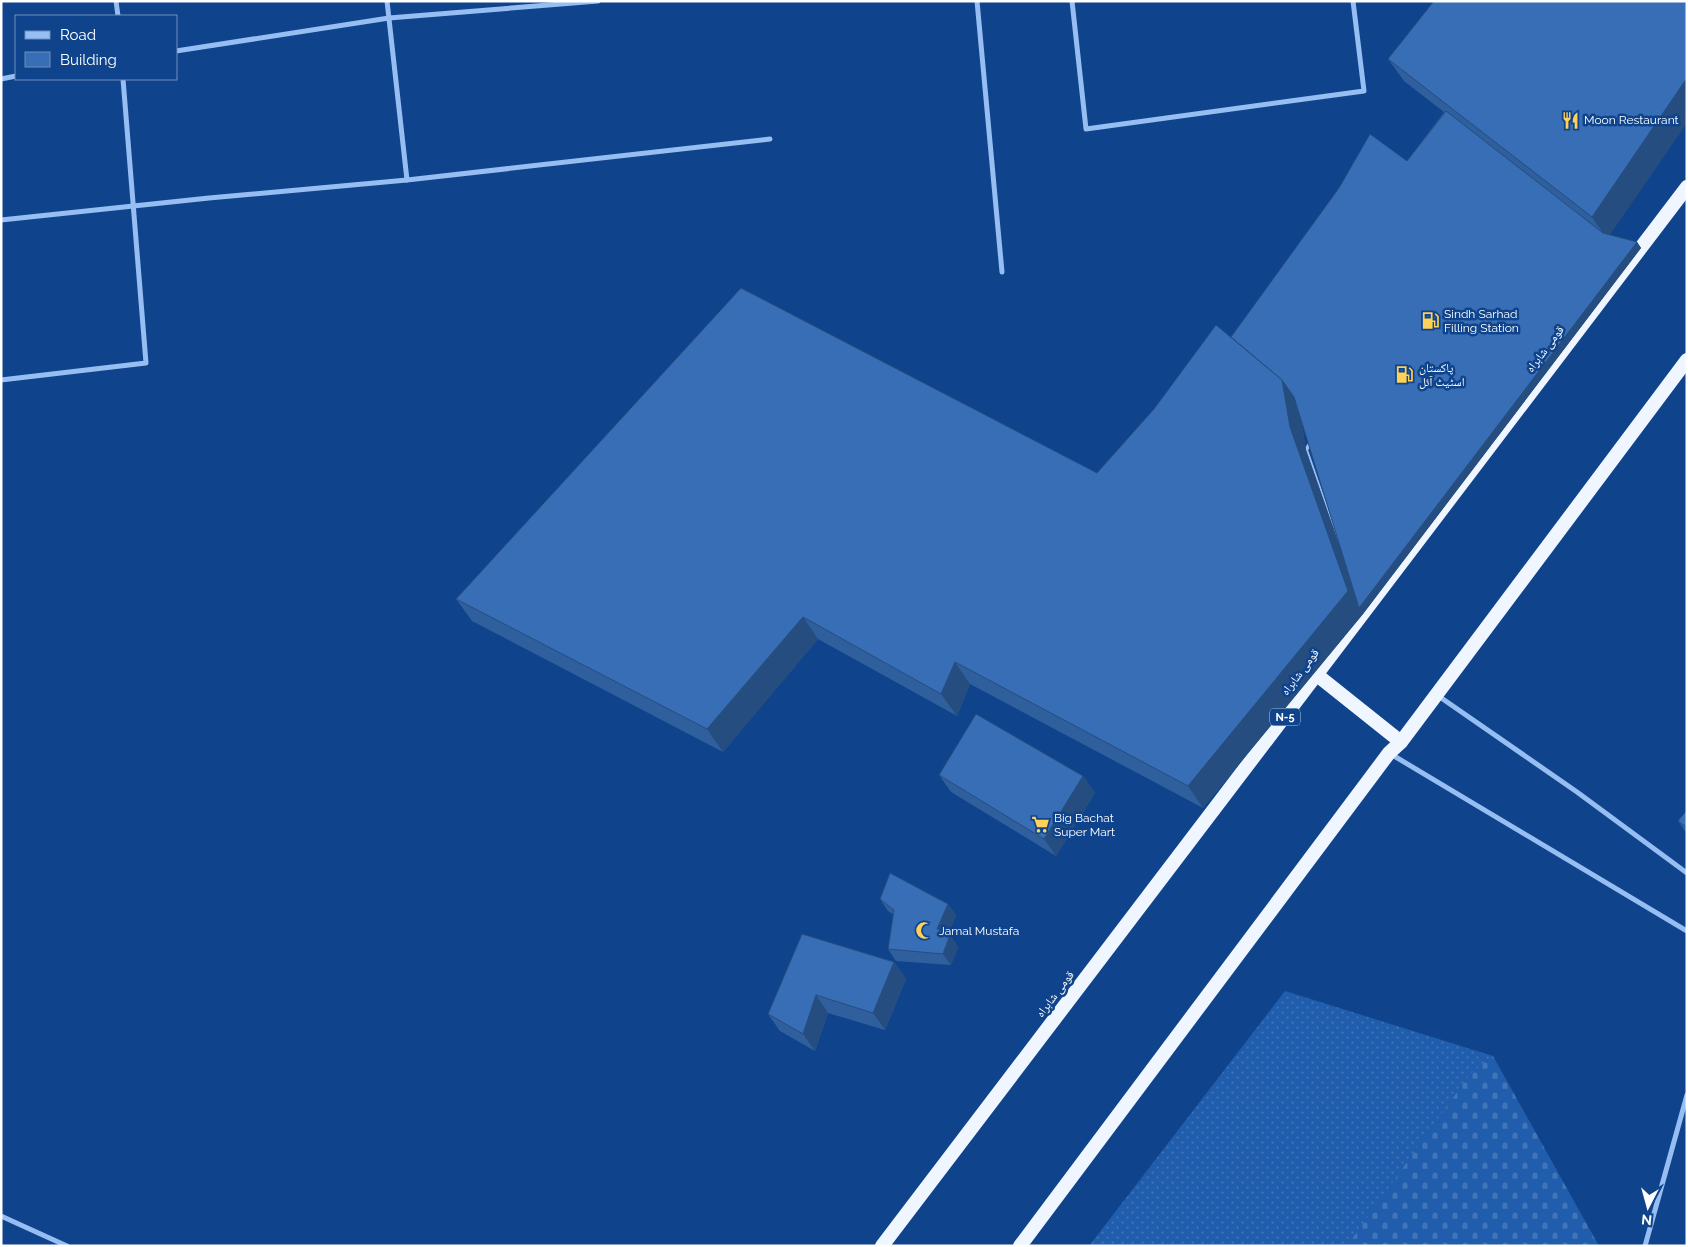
<svg xmlns="http://www.w3.org/2000/svg" width="1688" height="1247" font-family="Raleway,'Noto Naskh Arabic',sans-serif">
	<style>
		.grass { fill: url(#grass-dots) }
		.cemetery { fill: url(#cemetery-stones) }
		.lines { fill: none; stroke-linecap: round; stroke-linejoin: round }
		.service { stroke: #96bef3; stroke-width: 4 }
		.minor { stroke: #96bef3; stroke-width: 5 }
		.trunk { stroke: #f0f6ff; stroke-width: 14 }
		.wall { fill: #2f5f9d; fill-rule: evenodd }
		.shaded-wall { fill: #264d7f }
		.building { fill: #376eb6; stroke: #264d7f }
		.labels { text-anchor: middle; dominant-baseline: central; stroke-width: 5; stroke-linejoin: round; paint-order: stroke }
		.shield { fill: #0f448c; stroke: #b7c7dc; stroke-width: 1 }
		.shield-label { font-size: 11px; font-weight: bold; fill: #fff }
		.poi-label { font-size: 12px; fill: #fff; stroke: #0f448c; text-anchor: start }
		.street-label { font-size: 12px; fill: #fff; stroke: #0f448c }
	</style>
	<defs>
		<pattern id="grass-dots" width="8" height="8" patternUnits="userSpaceOnUse" patternTransform="scale(1.25)"><rect width="8" height="8" fill="#205dac"/><path d="M2 2h.1M6 6h.1" fill="none" stroke="#4175b8" stroke-width="1.8" stroke-linecap="round"/></pattern>
		<pattern id="cemetery-stones" width="16" height="16" patternUnits="userSpaceOnUse" patternTransform="scale(1.25)"><rect width="16" height="16" fill="#205dac"/><path d="M2 7V4a2 2 0 0 1 4 0v3zM10 15v-3a2 2 0 0 1 4 0v3z" fill="#4175b8"/></pattern>
	</defs>
	<rect width="100%" height="100%" fill="#0f448c"/>
	<path class="grass" d="M1285,991l208,65 -127,190h-277z"/>
	<path class="cemetery" d="M1493,1056l106,190h-252l123,-172z"/>
	<g class="lines">
		<path class="service" d="M1311,442l-5,8 38,110"/>
		<g class="minor">
			<path d="M116,1l2,15"/>
			<path d="M387,1l20,179"/>
			<path d="M977,1l25,271"/>
			<path d="M1072,1l14,128 278,-38 -11,-90"/>
			<path d="M176,51l213,-33 209,-17"/>
			<path d="M1,79l15,-3"/>
			<path d="M1,220l208,-22 198,-18 363,-41"/>
			<path d="M1,380l145,-17 -23,-284"/>
			<path d="M1437,695l140,97 110,81"/>
			<path d="M1389,753l298,178"/>
			<path d="M1,1216l66,30"/>
			<path d="M1645,1246l42,-151"/>
		</g>
		<g class="trunk">
			<path d="M1317,675l84,67"/>
			<path d="M882,1246l805,-1059"/>
			<path d="M1020,1246l369,-493 12,-11 286,-382"/>
		</g>
	</g>
	<g class="wall">
		<path d="M1434,1l176,234 27,7 4,6 -278,366 -160,194 -233,-124 -13,32 -139,-77 -95,113 -251,-131 -16,-22 641,-126 134,-136 176,-176 37,-49 -40,-31 -16,-22zM1301,419l42,137 -37,-106z"/>
		<path d="M939,775l144,1 12,17 -39,63 -105,-64z"/>
		<path d="M1687,810v24l-9,-13z"/>
		<path d="M880,899l68,5 8,11 -8,19 2,1 8,12 -7,18 -55,-4 -8,-12 6,-34 -6,-4z"/>
		<path d="M894,962l12,17 -21,51 -57,-17 -13,38 -35,-20 -12,-17z"/>
	</g>
	<g class="shaded-wall">
		<path d="M1687,78v45l-80,116 -15,-22z"/>
		<path d="M1637,242l4,6 -278,366 -160,194 -15,-22 102,-359 -8,-47 16,23 8,47 55,156z"/>
		<path d="M803,617l15,22 -95,113 -16,-23z"/>
		<path d="M955,662l15,22 -13,32 -16,-22z"/>
		<path d="M1083,776l12,17 -39,63 -12,-17z"/>
		<path d="M948,904l8,11 -11,25 -8,-11z"/>
		<path d="M950,935l8,12 -7,18 -8,-11z"/>
		<path d="M894,962l12,17 -21,51 -12,-17z"/>
		<path d="M816,995l12,18 -13,38 -12,-17z"/>
	</g>
	<g class="building">
		<path d="M1434,1h253v77l-95,139 -204,-158z"/>
		<path d="M1446,111l157,122 34,9 -278,366 -65,-211 -12,-17 -51,-43 108,-149 31,-54 37,27z"/>
		<path d="M741,288l356,185 57,-64 62,-84 66,55 8,47 58,164 -160,195 -233,-124 -14,32 -138,-77 -96,112 -251,-130z"/>
		<path d="M976,714l107,62 -39,63 -105,-64z"/>
		<path d="M1687,810v18l-9,-7z"/>
		<path d="M890,873l58,31 -11,25 13,6 -7,19 -55,-5 6,-39 -14,-11z"/>
		<path d="M802,934l92,28 -21,51 -57,-18 -13,39 -35,-20z"/>
	</g>
	<defs>
		<symbol id="restaurant-bare" viewBox="-9 -9 18 18"><path d="M-5-6h1v4h1v-4h1v4h1v-4h1v5L-1.5 .5V6h-2V.5L-5-1ZM5-6V6H3V1.5H1.5Q1.5-4 5-6Z" fill="#ffd157" stroke="#0f448c" stroke-width="2.5" paint-order="stroke"/></symbol>
		<symbol id="fuel-bare" viewBox="-9 -9 18 18"><path d="M-5.5-6h7V0h2V4h1.3V-2.5L3-4.5l.8-.8L6-3V5H2.5V1h-1V6h-7ZM-4.2-4.7v3.2H.2V-4.7Z" fill="#ffd157" stroke="#0f448c" stroke-width="2.5" paint-order="stroke"/></symbol>
		<symbol id="supermarket-bare" viewBox="-9 -9 18 18"><path d="M-6-5.5h2.5l.6 2H6L4.5 2H-2.5L-4.4-4H-6ZM-1.5 3.2a1.3 1.3 0 1 0 .1 0ZM3 3.2a1.3 1.3 0 1 0 .1 0Z" fill="#ffd157" stroke="#0f448c" stroke-width="2.5" paint-order="stroke"/></symbol>
		<symbol id="mosque-bare" viewBox="-9 -9 18 18"><path d="M3.5-4.9A6 6 0 1 0 3.5 4.9A5 5 0 1 1 3.5-4.9Z" fill="#ffd157" stroke="#0f448c" stroke-width="2.5" paint-order="stroke"/></symbol>
	</defs>
	<g fill-rule="evenodd">
		<use href="#restaurant-bare" x="1558" y="108" width="25" height="25"/>
		<use href="#fuel-bare" x="1418" y="308" width="25" height="25"/>
		<use href="#fuel-bare" x="1392" y="362" width="25" height="25"/>
		<use href="#supermarket-bare" x="1028" y="812" width="25" height="25"/>
		<use href="#mosque-bare" x="912" y="918" width="25" height="25"/>
	</g>
	<g class="labels">
		<rect class="shield" x="1270" y="708.5" width="30" height="17" rx="4"/>
		<g class="shield-label">
			<text x="1285" y="717">N-5</text>
		</g>
		<g class="poi-label">
			<text x="1584" y="120">Moon Restaurant</text>
			<text x="1444" y="314">Sindh Sarhad<tspan x="1444" dy="14">Filling Station</tspan></text>
			<text x="1419" y="368">پاکستان<tspan x="1419" dy="14">اسٹیٹ آئل</tspan></text>
			<text x="1054" y="818">Big Bachat<tspan x="1054" dy="14">Super Mart</tspan></text>
			<text x="939" y="931">Jamal Mustafa</text>
		</g>
		<g class="street-label">
			<text transform="translate(1545 349) rotate(-53)">قومی شاہراہ</text>
			<text transform="translate(1300 672) rotate(-53)">قومی شاہراہ</text>
			<text transform="translate(1055 994) rotate(-53)">قومی شاہراہ</text>
		</g>
	</g>
	<rect width="1688" height="1247" fill="none" stroke="#ffffff" stroke-width="5"/>
	<rect x="15" y="15" width="162" height="65" fill="#0f448c" stroke="#6f8fba"/>
	<rect x="25" y="31" width="25" height="8" fill="#96bef3" stroke="#6f8fba"/>
	<text x="60" y="40" font-size="15" fill="#ffffff">Road</text>
	<rect x="25" y="52" width="25" height="15" fill="#376eb6" stroke="#6f8fba"/>
	<text x="60" y="65" font-size="15" fill="#ffffff">Building</text>
	<g transform="translate(1648 1207) rotate(186)" stroke="#0f448c" stroke-width="4" paint-order="stroke">
	<path d="M0-4L9 19L0 12L-9 19Z" fill="#ffffff"/>
	<text y="-8" font-size="14" font-weight="bold" text-anchor="middle" fill="#ffffff">N</text>
	</g>
</svg>
